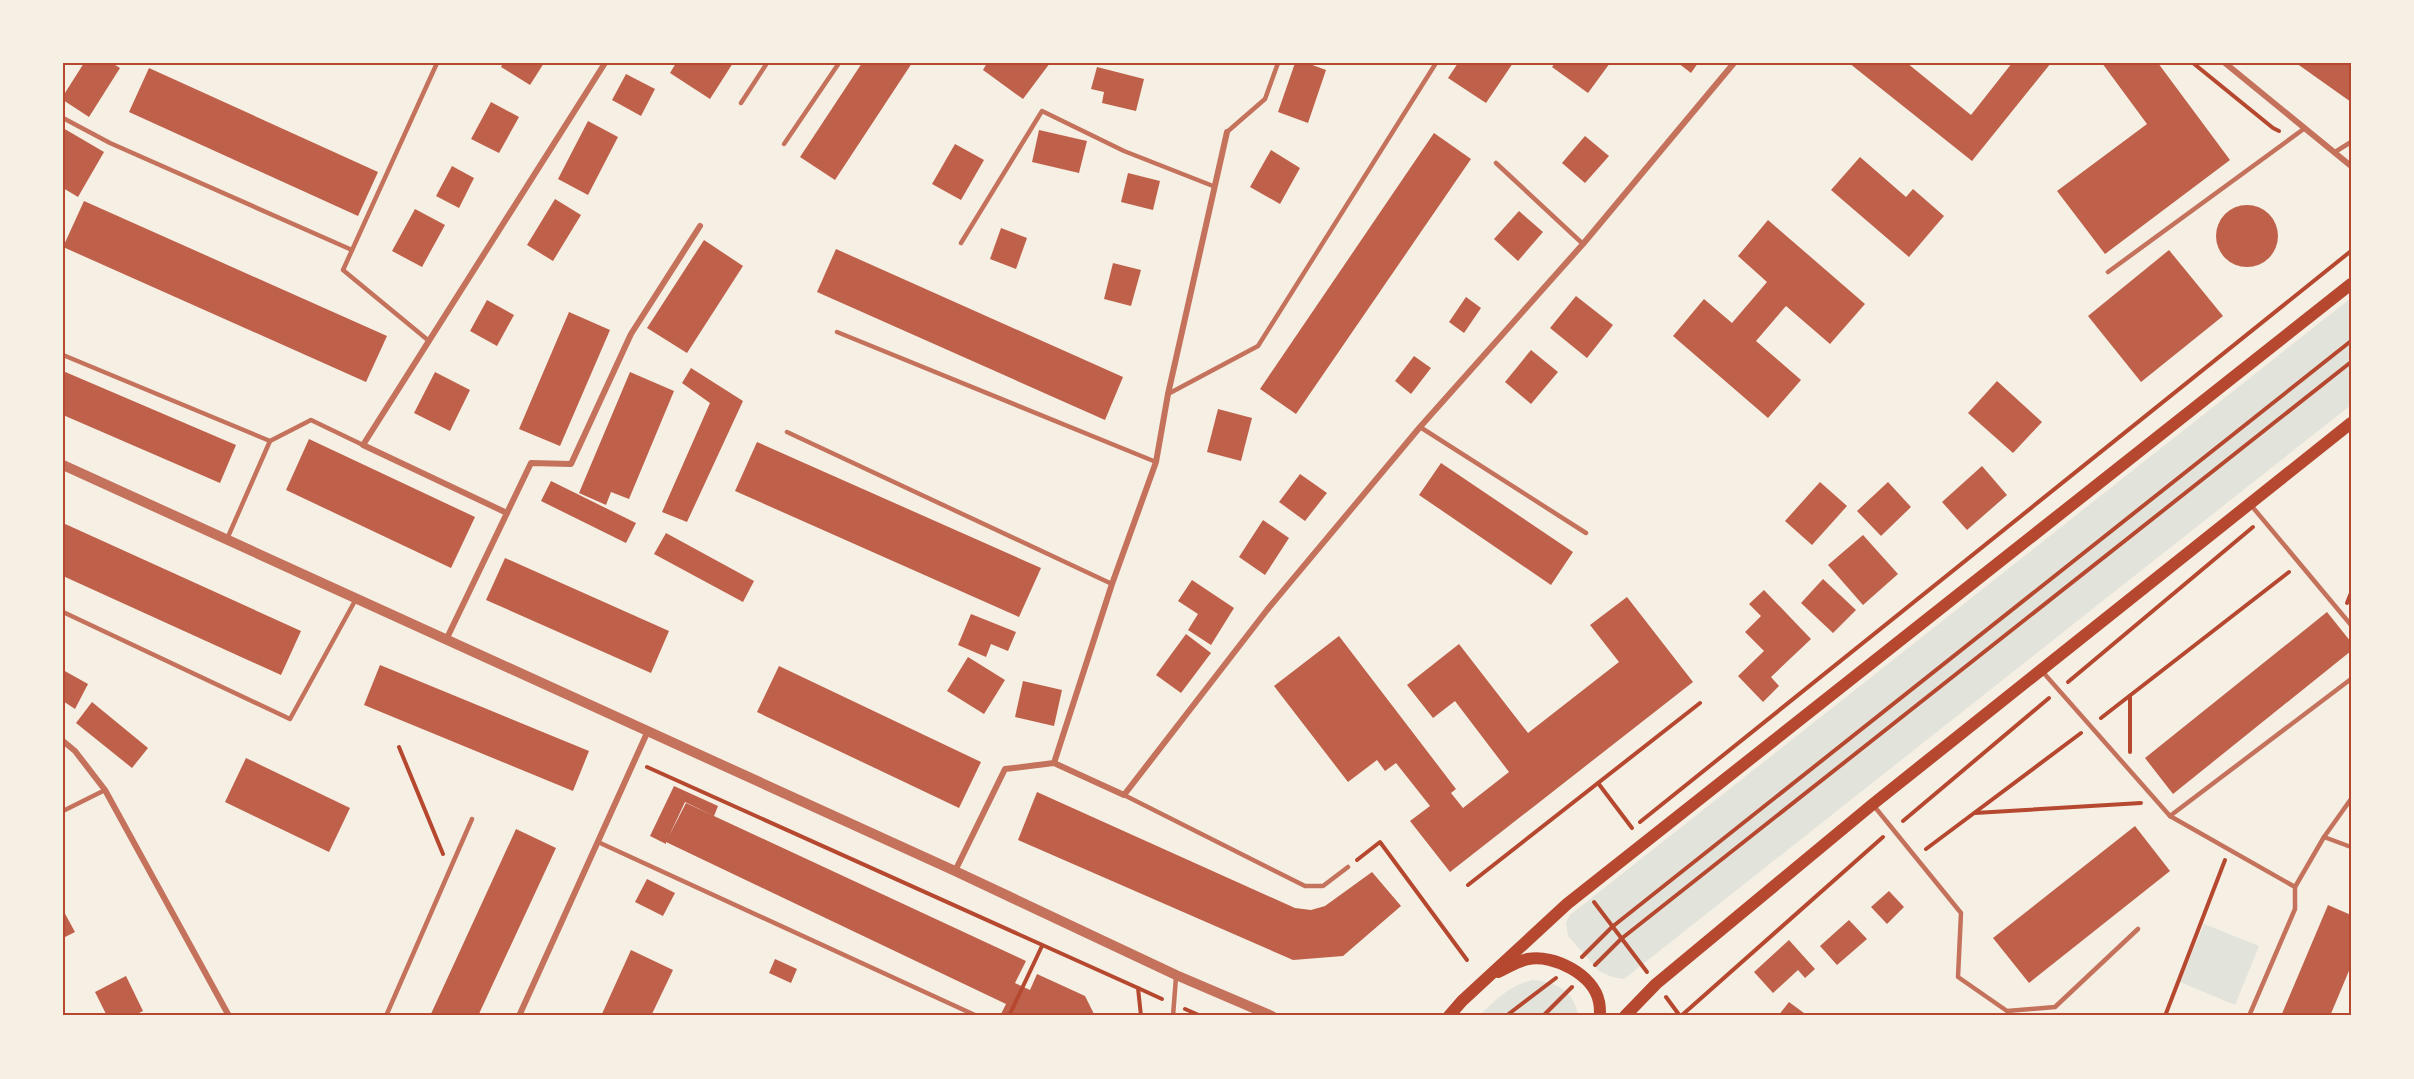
<svg xmlns="http://www.w3.org/2000/svg" width="2414" height="1079" font-family="Roboto,sans-serif">
	<style>
		.green { fill: #e2e4dc }
		.building { fill: #bf614a }
		.lines { fill: none; stroke-linecap: round; stroke-linejoin: round }
		.path { stroke: #b5482f; stroke-width: 4 }
		.service { stroke: #c5725c; stroke-width: 4.5 }
		.minor { stroke: #c5725c; stroke-width: 6 }
		.tertiary { stroke: #c5725c; stroke-width: 10 }
		.secondary { stroke: #b5482f; stroke-width: 12 }
		.neatline { fill: none; stroke: #b5482f; stroke-width: 2 }
	</style>
	<rect width="100%" height="100%" fill="#f6efe4"/>
	<g class="green">
		<path d="M2351,298v107l-727,574 -12,-2 -13,-6 -31,-35 -2,-13 4,-8z"/>
		<path d="M2204,924l55,22 -24,59 -55,-23z"/>
		<path d="M1532,980c24,2 42,10 46,36h-99c17,-17 30,-30 53,-36z"/>
	</g>
	<g class="building">
		<path d="M84,63h28l8,5 -31,49 -26,-17v-4z"/>
		<path d="M503,63h41l-14,22 -29,-18z"/>
		<path d="M676,63h57l-23,36 -40,-26z"/>
		<path d="M862,63h50l-77,117 -35,-23z"/>
		<path d="M987,63h63l-27,36 -40,-29z"/>
		<path d="M1295,63h12l19,7 -18,53 -30,-11z"/>
		<path d="M1458,63h55l-27,40 -38,-25z"/>
		<path d="M1555,63h55l-22,30 -36,-26z"/>
		<path d="M1678,63h20l-7,10z"/>
		<path d="M1849,63h58l64,52 41,-52h39l-79,98z"/>
		<path d="M2102,63h56l72,97 -125,94 -48,-63 90,-67z"/>
		<path d="M2296,63h55v39z"/>
		<path d="M1097,67l47,12 -8,32 -34,-8 2,-11 -13,-3z"/>
		<path d="M149,68l229,104 -20,44 -229,-104z"/>
		<path d="M626,74l29,15 -14,27 -29,-16z"/>
		<path d="M491,102l28,15 -20,36 -28,-14z"/>
		<path d="M588,121l30,16 -30,58 -30,-16z"/>
		<path d="M63,128l41,24 -26,45 -15,-9z"/>
		<path d="M1039,130l48,11 -8,32 -47,-11z"/>
		<path d="M1434,133l37,26 -175,255 -36,-25z"/>
		<path d="M1585,136l24,20 -24,27 -23,-20z"/>
		<path d="M955,144l29,16 -23,40 -29,-16z"/>
		<path d="M1271,150l29,18 -20,36 -30,-17z"/>
		<path d="M1860,157l46,40 7,-8 31,27 -35,41 -78,-67z"/>
		<path d="M452,166l22,12 -15,30 -23,-12z"/>
		<path d="M1128,173l32,8 -7,29 -32,-8z"/>
		<path d="M555,199l26,16 -28,46 -26,-16z"/>
		<path d="M84,201l303,135 -21,46 -303,-135z"/>
		<circle cx="2247" cy="236" r="31"/>
		<path d="M415,209l30,16 -23,42 -30,-16z"/>
		<path d="M1519,211l24,21 -25,29 -24,-22z"/>
		<path d="M1768,220l97,84 -35,40 -44,-38 -30,35 45,39 -33,38 -95,-82 31,-37 28,24 35,-41 -29,-26z"/>
		<path d="M1001,228l26,10 -11,31 -26,-10z"/>
		<path d="M704,240l39,26 -56,87 -40,-25z"/>
		<path d="M836,249l287,128 -18,43 -288,-128z"/>
		<path d="M2169,250l54,66 -82,66 -53,-66z"/>
		<path d="M1113,263l28,7 -10,36 -27,-7z"/>
		<path d="M1576,296l37,29 -26,33 -37,-30z"/>
		<path d="M1466,297l15,11 -17,25 -15,-11z"/>
		<path d="M487,300l27,15 -17,31 -27,-15z"/>
		<path d="M569,312l41,18 -50,116 -41,-17z"/>
		<path d="M1531,350l27,22 -27,32 -26,-22z"/>
		<path d="M1414,356l17,12 -20,26 -16,-13z"/>
		<path d="M691,368l52,33 -56,121 -25,-10 48,-109 -28,-20z"/>
		<path d="M63,371l173,74 -16,38 -157,-68z"/>
		<path d="M435,372l35,18 -20,41 -36,-18z"/>
		<path d="M630,372l44,19 -45,108 -18,-7 -5,13 -27,-12z"/>
		<path d="M1997,381l45,41 -29,31 -45,-40z"/>
		<path d="M1218,409l34,9 -11,43 -34,-9z"/>
		<path d="M309,439l166,78 -24,51 -165,-78z"/>
		<path d="M757,442l284,126 -22,49 -284,-126z"/>
		<path d="M1441,463l132,89 -22,33 -132,-90z"/>
		<path d="M1982,466l25,29 -40,35 -25,-28z"/>
		<path d="M1300,474l27,19 -22,28 -26,-19z"/>
		<path d="M551,481l85,42 -10,20 -85,-42z"/>
		<path d="M1820,482l27,24 -35,39 -27,-24z"/>
		<path d="M1888,482l23,25 -30,29 -24,-25z"/>
		<path d="M1263,520l26,18 -24,37 -26,-18z"/>
		<path d="M63,523l238,108 -20,44 -218,-99z"/>
		<path d="M666,533l88,48 -11,21 -89,-48z"/>
		<path d="M1863,535l35,39 -35,31 -35,-40z"/>
		<path d="M505,558l164,73 -18,42 -165,-73z"/>
		<path d="M1823,579l33,31 -23,23 -32,-30z"/>
		<path d="M1192,580l42,28 -23,37 -23,-15 10,-16 -20,-13z"/>
		<path d="M1764,590l47,49 -40,38 8,9 -16,16 -25,-26 26,-25 -19,-19 16,-16 -12,-12z"/>
		<path d="M1627,597l66,85 -243,190 -40,-51 20,-15 -34,-43 -11,8 -8,-11 -29,22 -74,-96 65,-50 117,153 -5,4 12,15 46,-36 -54,-71 -22,17 -26,-33 52,-41 69,89 91,-71 -29,-37z"/>
		<path d="M2327,612l24,30v9l-178,143 -28,-36z"/>
		<path d="M971,614l45,18 -8,19 -17,-7 -5,13 -28,-12z"/>
		<path d="M1186,634l25,19 -30,40 -25,-18z"/>
		<path d="M968,657l37,23 -21,34 -37,-23z"/>
		<path d="M380,665l209,86 -16,40 -209,-86z"/>
		<path d="M779,666l202,96 -22,46 -202,-96z"/>
		<path d="M63,670l25,14 -13,25 -12,-8z"/>
		<path d="M1023,681l39,9 -8,36 -39,-9z"/>
		<path d="M92,702l56,46 -16,20 -56,-45z"/>
		<path d="M246,758l104,50 -21,44 -104,-50z"/>
		<path d="M674,786l44,20 -4,10 -29,-14 -16,34 17,-33 340,158 -11,22 15,7 7,-16 48,22 10,20h-89l-5,-2 5,-10 -340,-162v2l-16,-8z"/>
		<path d="M1037,792l258,116 16,2 14,-4 47,-34 29,34 -58,50 -50,4 -275,-120z"/>
		<path d="M2135,826l35,45 -141,112 -36,-45z"/>
		<path d="M516,829l40,19 -78,168h-48z"/>
		<path d="M647,879l28,14 -12,23 -28,-14z"/>
		<path d="M1889,891l15,16 -17,17 -16,-17z"/>
		<path d="M2328,905l23,10v51l-21,50h-49z"/>
		<path d="M63,910l12,22 -12,6z"/>
		<path d="M1849,920l18,19 -30,26 -17,-19z"/>
		<path d="M1789,940l26,29 -10,9 -7,-8 -25,23 -19,-21z"/>
		<path d="M631,950l42,20 -22,46h-50z"/>
		<path d="M775,959l22,10 -6,14 -22,-10z"/>
		<path d="M126,976l17,35 -10,5h-26l-12,-24z"/>
		<path d="M1789,1002l19,14h-30z"/>
	</g>
	<g class="lines">
		<g class="path">
			<path d="M2193,63l80,65 6,3"/>
			<path d="M2347,603l4,-10"/>
			<path d="M2068,682l185,-155"/>
			<path d="M2130,696v56"/>
			<path d="M2101,718l188,-146"/>
			<path d="M399,747l44,107"/>
			<path d="M647,767l491,221 3,28"/>
			<path d="M1598,783l34,45"/>
			<path d="M1975,813l166,-10"/>
			<path d="M1903,821l146,-123"/>
			<path d="M1640,822l711,-571"/>
			<path d="M1926,849l155,-116"/>
			<path d="M1357,860l23,-18 87,118"/>
			<path d="M1468,885l232,-182"/>
			<path d="M1594,902l53,70"/>
			<path d="M1582,957l30,-30 739,-586"/>
			<path d="M1595,965l26,-26 730,-577"/>
			<path d="M1138,988l24,11"/>
			<path d="M1666,997l14,19"/>
			<path d="M1185,1009l16,7"/>
			<path d="M1009,1016l33,-70"/>
			<path d="M1506,1016l50,-38"/>
			<path d="M1543,1016l29,-29"/>
			<path d="M1681,1016l202,-179"/>
			<path d="M2165,1016l60,-156"/>
		</g>
		<g class="service">
			<path d="M741,103l26,-40"/>
			<path d="M63,118l47,25 242,107"/>
			<path d="M1227,132l38,-33 13,-36"/>
			<path d="M784,144l55,-81"/>
			<path d="M2335,152l16,-10"/>
			<path d="M1496,163l87,81"/>
			<path d="M961,243l81,-132 82,40 89,35"/>
			<path d="M2108,272l197,-144"/>
			<path d="M837,332l319,130"/>
			<path d="M429,341l-86,-71 94,-207"/>
			<path d="M63,355l207,86 -43,98"/>
			<path d="M1168,394l90,-48 178,-283"/>
			<path d="M1420,427l166,106"/>
			<path d="M787,432l325,152"/>
			<path d="M270,441l41,-21 52,25"/>
			<path d="M2250,504l101,121"/>
			<path d="M63,612l227,107 66,-120"/>
			<path d="M2041,670l129,146 125,71v22l-46,107"/>
			<path d="M1124,795l181,91h18l25,-19"/>
			<path d="M1874,806l87,107 -3,64 49,34 48,-4 83,-78"/>
			<path d="M63,811l42,-21"/>
			<path d="M2170,816l181,-137"/>
			<path d="M2324,837l27,10"/>
			<path d="M598,842l379,174"/>
			<path d="M2295,887l29,-50 27,-38"/>
			<path d="M386,1016l86,-197"/>
			<path d="M1173,1016l3,-39"/>
		</g>
		<g class="minor">
			<path d="M2225,63l126,103"/>
			<path d="M507,513l-144,-68 242,-382"/>
			<path d="M446,640l85,-177 40,1 60,-130 69,-108"/>
			<path d="M63,741l12,10 30,39 124,226"/>
			<path d="M1054,763l70,32 143,-185 153,-183 163,-183 151,-181"/>
			<path d="M955,871l50,-102 49,-6 58,-179 44,-122 12,-68 59,-262"/>
			<path d="M519,1016l128,-283"/>
		</g>
		<path class="tertiary" d="M63,465l892,406 221,104 96,41"/>
		<g class="secondary">
			<path d="M1498,972c9,-4 20,-11 30,-13 26,-5 66,16 71,43 1,4 1,10 1,14"/>
			<path d="M1449,1016l13,-15 105,-97 784,-620"/>
			<path d="M1625,1016l31,-32 217,-180 478,-381"/>
		</g>
	</g>
	<rect width="2414" height="1079" fill="none" stroke="#f6efe4" stroke-width="129"/>
	<rect x="64" y="64" width="2286" height="950" class="neatline"/>
</svg>
